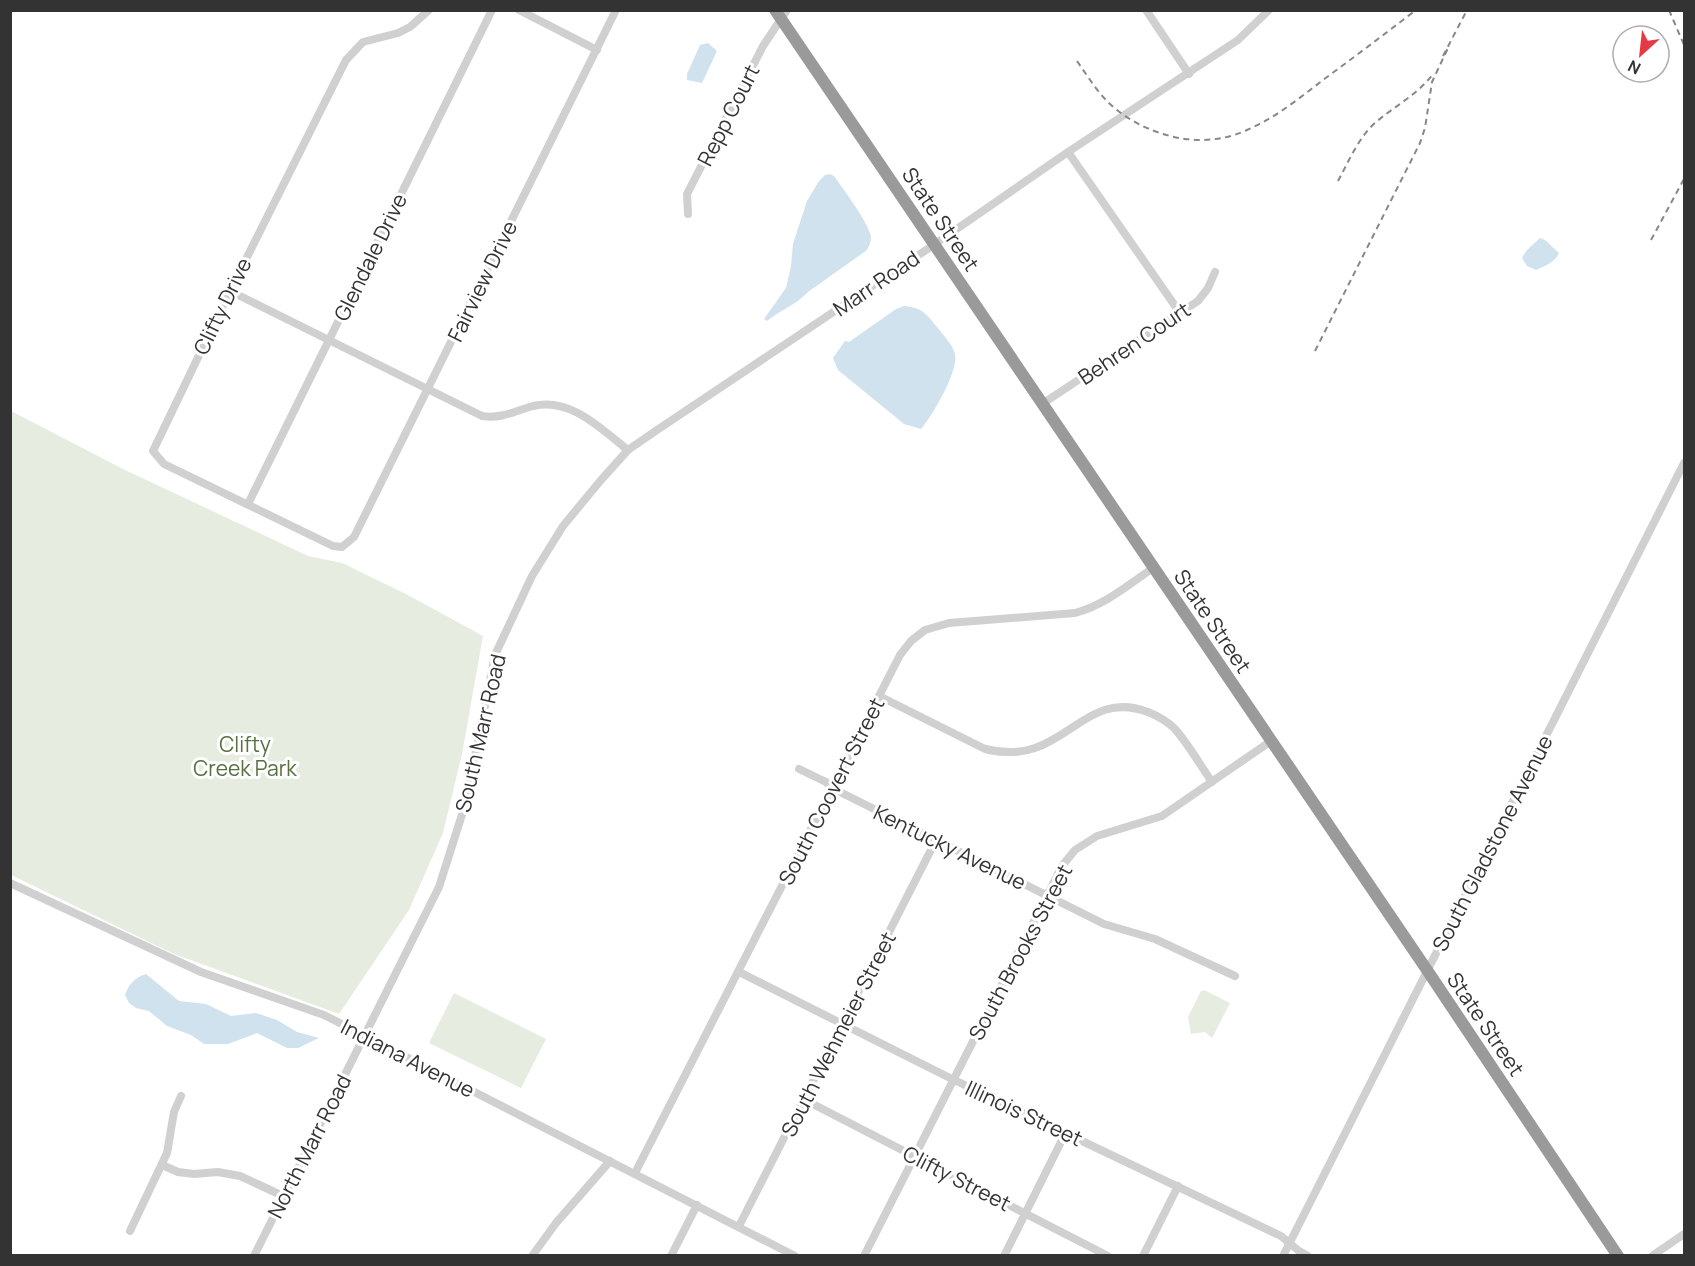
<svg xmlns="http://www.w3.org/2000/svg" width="1695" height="1266" font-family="Manrope,sans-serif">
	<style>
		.green { fill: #e6ecdf }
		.water { fill: #cfe2ee }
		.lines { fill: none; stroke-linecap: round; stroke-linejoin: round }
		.minor { stroke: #d0d0d0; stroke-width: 8 }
		.highway { stroke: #9a9a9a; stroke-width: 12 }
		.rail { stroke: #888; stroke-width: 2; stroke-dasharray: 6 4.5; stroke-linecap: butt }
		.labels { text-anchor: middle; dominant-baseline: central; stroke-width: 6; stroke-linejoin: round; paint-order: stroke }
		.street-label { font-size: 21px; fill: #333; stroke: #fff }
		.park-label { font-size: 21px; fill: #56703f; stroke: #fff }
	</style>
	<rect width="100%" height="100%" fill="#fff"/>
	<g class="green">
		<path d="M11,411l112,58 185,87 34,7 64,31 77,42 -21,118 -19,79 -34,77 -70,104 -165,-60 -163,-79z"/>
		<path d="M1204,990l26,13 -18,35 -7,-6 -14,2 -3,-17 13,-26z"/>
		<path d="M454,993l92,46 -25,49 -92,-45z"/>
	</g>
	<g class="water">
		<path d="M708,43l9,8 -15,32 -15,-3v-6l13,-29z"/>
		<path d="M830,174l4,2c9,13 35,47 37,61 0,5 -2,9 -4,13l-59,42c-12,13 -28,18 -41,29l-3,-2 22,-31 5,-22 2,-22 14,-43 12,-20 6,-6z"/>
		<path d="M1540,238l5,2 14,13c-4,10 -15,13 -23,17l-9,-4 -5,-8 4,-7z"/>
		<path d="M904,306c17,1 23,8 33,21 6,8 16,18 18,27 4,17 -23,62 -34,75l-17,-5 -66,-54 -5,-12 12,-17 4,1 47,-33z"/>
		<path d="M146,974l33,27 27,3 25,12 25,-3 21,7 20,12 22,6 -21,10h-11l-30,-15 -29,11h-24l-13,-9 -24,-9 -18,-15 -13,-3 -7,-5 -4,-8c4,-11 9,-17 21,-21z"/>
	</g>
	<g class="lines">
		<g class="minor">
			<path d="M429,10l-19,17 -12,6 -35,9 -17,18 -116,231 -77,160 11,13 169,82 9,1 12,-10 262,-527"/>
			<path d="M519,10l78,40"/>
			<path d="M1146,10l43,64"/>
			<path d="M1068,152l112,161"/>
			<path d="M688,214l-1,-20 76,-148 24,-36"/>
			<path d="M230,291l252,125c20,3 33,-5 51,-10 38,-9 68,23 95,44"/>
			<path d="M1042,404l156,-103 10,-13 7,-16"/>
			<path d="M248,504l244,-494"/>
			<path d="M879,696l106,53c17,4 33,5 50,-1 41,-14 62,-55 113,-36 10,4 20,10 27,17 14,16 25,36 37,53"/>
			<path d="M799,769l27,13 6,6 272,136 51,15 80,37"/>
			<path d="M10,883l191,89 123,43 471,241"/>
			<path d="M739,972l209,105 333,159 18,15 9,5"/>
			<path d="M805,1100l303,156"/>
			<path d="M162,1165l16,7 16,2 24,-2 22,4 43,20"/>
			<path d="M635,1173l265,-518 11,-14 14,-11 24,-7 126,-10c30,-8 53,-28 78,-45"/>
			<path d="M739,1226l197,-386"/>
			<path d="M130,1231l37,-78 7,-41 7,-16"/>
			<path d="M254,1256l185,-369 27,-85 29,-147 37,-79 31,-50 38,-46 27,-30 29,-20 278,-186 133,-92 170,-112 31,-30"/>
			<path d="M532,1256l24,-33 54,-62"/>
			<path d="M671,1256l26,-51"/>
			<path d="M864,1256l198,-390 13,-16 22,-14 65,-20 109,-75"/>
			<path d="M1004,1256l62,-124"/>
			<path d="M1143,1256l35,-70"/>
			<path d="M1283,1256l401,-793"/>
			<path d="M1652,1256l32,-22"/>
		</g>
		<path class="highway" d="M775,10l652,960 191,286"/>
		<g class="rail">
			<path d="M1669,10l15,35"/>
			<path d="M1443,56l24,-46"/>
			<path d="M1077,61c12,17 23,36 40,49 36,28 87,40 130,20 30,-13 55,-34 80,-53 30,-22 59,-44 89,-67"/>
			<path d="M1338,181c11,-20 20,-43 38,-59 19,-16 41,-27 57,-48"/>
			<path d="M1651,240l33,-61"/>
			<path d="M1315,351l105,-208 5,-15 7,-46 16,-34"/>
		</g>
	</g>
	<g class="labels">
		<g class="street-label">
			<text transform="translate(728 115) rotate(-63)">Repp Court</text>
			<text transform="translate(941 219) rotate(56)">State Street</text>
			<text transform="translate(370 257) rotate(-64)">Glendale Drive</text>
			<text transform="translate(482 281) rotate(-64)">Fairview Drive</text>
			<text transform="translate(876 283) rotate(-34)">Marr Road</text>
			<text transform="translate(222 306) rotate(-64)">Clifty Drive</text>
			<text transform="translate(1134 343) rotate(-34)">Behren Court</text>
			<text transform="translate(1213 621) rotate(56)">State Street</text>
			<text transform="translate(480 733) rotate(-77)">South Marr Road</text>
			<text transform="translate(831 791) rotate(-63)">South Coovert Street</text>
			<text transform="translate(1492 843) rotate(-63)">South Gladstone Avenue</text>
			<text transform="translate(950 847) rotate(26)">Kentucky Avenue</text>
			<text transform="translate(1020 952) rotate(-62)">South Brooks Street</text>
			<text transform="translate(1486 1024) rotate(56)">State Street</text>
			<text transform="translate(838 1034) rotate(-63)">South Wehmeier Street</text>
			<text transform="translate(408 1058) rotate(27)">Indiana Avenue</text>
			<text transform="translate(1024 1113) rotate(25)">Illinois Street</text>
			<text transform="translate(309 1146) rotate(-63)">North Marr Road</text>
			<text transform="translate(957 1178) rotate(27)">Clifty Street</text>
		</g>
		<g class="park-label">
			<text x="245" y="744">Clifty<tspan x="245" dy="24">Creek Park</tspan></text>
		</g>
	</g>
	<rect width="1695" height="1266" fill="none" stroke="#333333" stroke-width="24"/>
	<g transform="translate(1641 54) rotate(207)"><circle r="28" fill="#ffffff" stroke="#adadad" stroke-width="1.5"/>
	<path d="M0-4.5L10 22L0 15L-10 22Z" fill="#e63946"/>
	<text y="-9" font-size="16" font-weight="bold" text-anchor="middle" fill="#333333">N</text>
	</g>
</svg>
